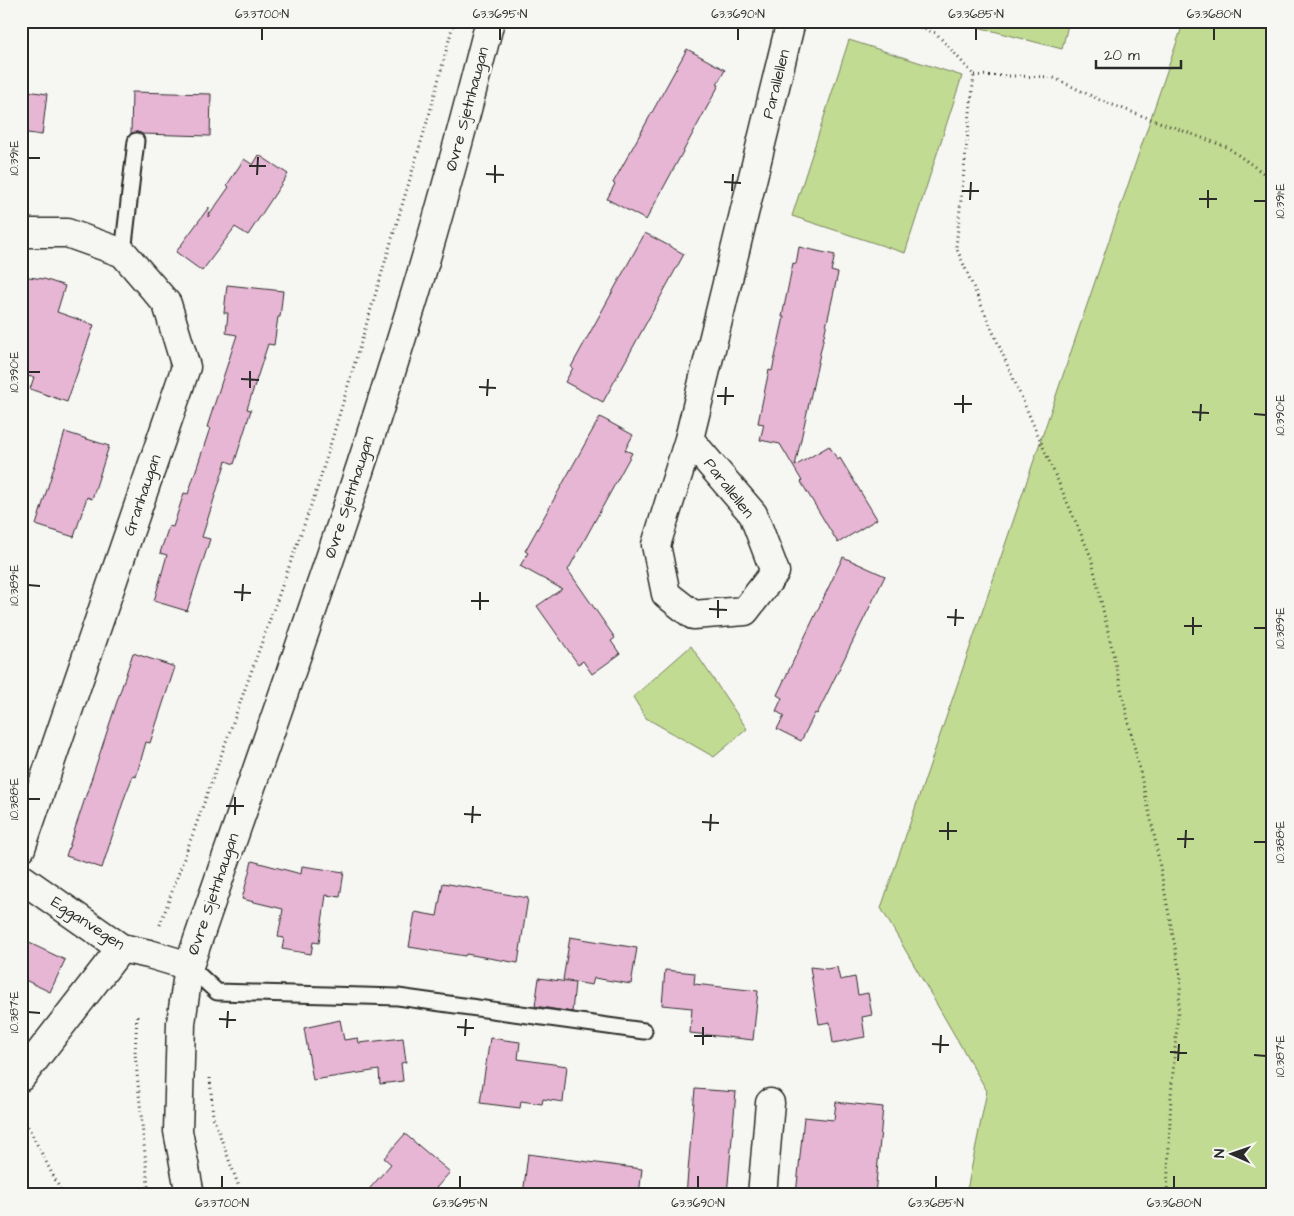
<svg xmlns="http://www.w3.org/2000/svg" width="1294" height="1216" font-family="'Architects Daughter',sans-serif">
	<style>
		.green { fill: #c2db92; stroke: #76835e }
		.building { fill: #e8b6d5; stroke: #2b2b2b }
		.lines { fill: none; stroke-linecap: round; stroke-linejoin: round }
		.lane-casing { stroke: #2b2b2b; stroke-width: 19 }
		.street-casing { stroke: #2b2b2b; stroke-width: 31 }
		.secondary-casing { stroke: #2b2b2b; stroke-width: 31 }
		.path { stroke: #2b2b2b; stroke-width: 3; stroke-dasharray: 1 4; stroke-linecap: butt }
		.lane { stroke: #f6f6f2; stroke-width: 15 }
		.street { stroke: #f6f6f2; stroke-width: 28 }
		.secondary { stroke: #f6f6f2; stroke-width: 28 }
		.ticks { fill: none; stroke: #2b2b2b; stroke-width: 2 }
		.labels { text-anchor: middle; dominant-baseline: central; stroke-width: 4.5; stroke-linejoin: round; paint-order: stroke }
		.street-label { font-size: 16px; fill: #2b2b2b; stroke: #f6f6f2 }
		.neatline { fill: none; stroke: #2b2b2b; stroke-width: 2 }
		.ticks-label { font-size: 12px; text-anchor: middle; fill: #2b2b2b }
	</style>
	<rect width="100%" height="100%" fill="#f6f6f2"/>
	<filter id="ink" filterUnits="userSpaceOnUse"><feTurbulence type="fractalNoise" baseFrequency=".02" numOctaves="2"/><feDisplacementMap in="SourceGraphic" scale="10" xChannelSelector="R" yChannelSelector="G"/><feConvolveMatrix kernelMatrix="1 2 1 2 8 2 1 2 1" color-interpolation-filters="sRGB"/></filter>
	<g filter="url(#ink)">
		<g class="green">
			<path d="M955,21h114l-7,28z"/>
			<path d="M1184,21h89v1174h-307l21,-104 -106,-183z"/>
			<path d="M849,40l113,36 -57,177 -113,-37z"/>
			<path d="M691,646l56,83 -33,28 -68,-39 -13,-21z"/>
		</g>
		<g class="building">
			<path d="M687,49l38,21 -8,14 2,1 -73,135 -39,-21 8,-15 -2,-1z"/>
			<path d="M21,90l26,4 -5,41 -21,-3z"/>
			<path d="M132,92l79,2 -1,42 -68,-2 -5,-2 -6,2z"/>
			<path d="M259,155l29,19 -40,61 -13,-8 -33,44 -26,-19 33,-45 -1,10 21,-30 -2,-2 17,-26 9,6z"/>
			<path d="M645,233l39,21 -81,148 -38,-20 8,-14 -2,-1z"/>
			<path d="M799,247l36,8 -4,16 7,2 -43,193 34,-20 9,14 2,-2 37,61 -39,24 -37,-61 1,-1 -22,-37 -20,-4 4,-16 -6,-1 11,-53 3,1 12,-54h-2l11,-54 3,1z"/>
			<path d="M21,276l23,3 21,7 -8,26 37,13 -27,77 -37,-13 4,-12 -13,-1z"/>
			<path d="M227,285l56,6 -3,26h-2l-4,28 -6,-1 -21,65 4,1 -17,54 -8,-3 -24,76 8,2 -23,72 -33,-10 13,-46 -7,-2 9,-27 4,1 11,-34 4,1 22,-66 -3,-1 30,-92 -11,-2 2,-20h-4z"/>
			<path d="M600,417l33,18 -8,15 7,3 -64,117 47,68 -4,3 9,13 -28,20 -9,-13 -5,3 -41,-58 25,-17 -42,-23 8,-13 -3,-2z"/>
			<path d="M65,432l44,14 -17,53 -5,-2 -13,40 -38,-12z"/>
			<path d="M843,557l42,19 -68,138 -2,-1 -14,28 -24,-12 7,-13 -8,-5 6,-13 -5,-3z"/>
			<path d="M133,653l42,14 -25,76 -4,-1 -10,35 -3,-1 -8,20 -23,72 -36,-12z"/>
			<path d="M252,861l49,13 1,-8 42,6 -4,25 -14,-2 -7,48 -6,-1 -2,12 -29,-5 2,-11 -6,-1 5,-28 -41,-10z"/>
			<path d="M443,883l85,15 -10,65 -52,-9 -1,2 -56,-9 6,-35 22,4z"/>
			<path d="M570,937l67,11 -6,36 -37,-6 -2,7 -29,-5z"/>
			<path d="M21,939l44,21 -15,32 -29,-14z"/>
			<path d="M810,967l17,2 10,-2 3,13 15,-3 3,18 10,-2 4,22 -10,2 3,20 -32,6 -3,-21 -11,2z"/>
			<path d="M665,970l30,3 -1,11 64,7 -5,49 -63,-7 2,-25 -30,-3z"/>
			<path d="M539,978l36,5 -3,29 -37,-6z"/>
			<path d="M340,1020l4,20 14,-2 1,5 44,-5 3,24 -5,1 2,18 -23,3 -1,-14 -66,10 -9,-52z"/>
			<path d="M490,1038l30,4 -2,17 49,7 -4,36 -20,-3 -1,5 -21,-3 -1,7 -40,-5z"/>
			<path d="M695,1089l41,3 -9,103h-41z"/>
			<path d="M836,1102l47,5 -8,88h-79l8,-78 30,3z"/>
			<path d="M405,1134l45,38 -20,23h-66l27,-31 -7,-6z"/>
			<path d="M528,1154l114,15 -3,26h-116z"/>
		</g>
		<g class="lines">
			<defs>
				<g id="lane">
					<path d="M123,253l13,-112"/>
					<path d="M189,966l28,26 181,5 246,34"/>
				</g>
				<g id="street">
					<path d="M21,233h46l56,20 44,51 19,63 -165,481"/>
					<path d="M689,439l64,75 22,58 -30,39 -52,4 -27,-21 -10,-49 33,-106 102,-418"/>
					<path d="M21,878l100,70 28,6 40,12"/>
					<path d="M21,1077l100,-129"/>
					<path d="M762,1195l8,-92"/>
				</g>
				<path id="secondary" d="M190,1195l-12,-64 3,-108 8,-57c74,-217 153,-432 220,-652 30,-96 56,-195 81,-293"/>
			</defs>
			<use href="#lane" class="lane-casing"/>
			<use href="#street" class="street-casing"/>
			<use href="#secondary" class="secondary-casing"/>
			<g class="path">
				<path d="M901,21l35,12 38,42 -18,172 135,310 62,272 28,150 -10,116 -4,100"/>
				<path d="M974,75l78,2 50,24 125,46 46,33"/>
				<path d="M160,925l157,-436 113,-377 24,-91"/>
				<path d="M137,1016l-2,37 14,142"/>
				<path d="M210,1078l3,39 29,78"/>
				<path d="M21,1113l42,82"/>
			</g>
			<use href="#lane" class="lane"/>
			<use href="#street" class="street"/>
			<use href="#secondary" class="secondary"/>
		</g>
	</g>
	<path class="ticks" d="M262,40v-12M500,40v-12M738,40v-12M976,40v-12M1214,40v-12M28,158h12M249,166h17M486,174l18,1M257,175l1,-18M724,182l17,1M495,183v-18M732,191l1,-17M962,191h17M1199,199h18M970,200l1,-18M1254,201h12M1208,208v-18M28,372h12M241,379l18,1M479,387l17,1M250,388v-17M487,396l1,-17M717,396h17M954,404h18M725,405l1,-18M1192,412l17,1M963,413v-18M1254,414l12,1M1200,421l1,-17M28,585l12,1M234,592l17,1M242,601l1,-17M471,601h18M709,609l18,1M480,610v-18M947,617l17,1M718,618v-18M955,626l1,-17M1184,626h18M1254,628h12M1193,635v-18M28,799h12M226,806h18M464,814l17,1M235,815v-18M702,822l17,1M472,823l1,-17M710,831l1,-17M939,831h18M1177,839h17M948,840v-18M1254,842h12M1185,848l1,-18M28,1012l12,1M219,1019l17,1M457,1027l17,1M227,1028l1,-17M465,1036l1,-17M694,1036h18M932,1044l17,1M703,1045v-18M1170,1052l17,1M940,1053l1,-18M1254,1055l12,1M1178,1061l1,-17M222,1188v-12M460,1188v-12M698,1188v-12M936,1188v-12M1174,1188v-12"/>
	<g class="labels">
		<g class="street-label">
			<text transform="translate(776 84) rotate(-76)">Parallellen</text>
			<text transform="translate(467 109) rotate(-75)">Øvre Sjetnhaugan</text>
			<text transform="translate(729 488) rotate(52)">Parallellen</text>
			<text transform="translate(142 495) rotate(-71)">Granhaugan</text>
			<text transform="translate(349 497) rotate(-72)">Øvre Sjetnhaugan</text>
			<text transform="translate(213 894) rotate(-71)">Øvre Sjetnhaugan</text>
			<text transform="translate(88 923) rotate(33)">Egganvegen</text>
		</g>
	</g>
	<rect width="1294" height="1216" fill="none" stroke="#f6f6f2" stroke-width="55"/>
	<g transform="translate(1232 1154) rotate(272)" stroke="#f6f6f2" stroke-width="4" paint-order="stroke">
	<path d="M0-4L9 19L0 12L-9 19Z" fill="#2b2b2b"/>
	<text y="-8" font-size="14" font-weight="bold" text-anchor="middle" fill="#2b2b2b">N</text>
	</g>
	<path d="M1096 60v8h85v-8" fill="none" stroke="#2b2b2b" stroke-width="2.5"/>
	<text x="1104" y="60" font-size="15" fill="#2b2b2b" stroke="#f6f6f2" stroke-width="4" paint-order="stroke">20 m</text>
	<rect x="28" y="28" width="1238" height="1160" class="neatline"/>
	<g class="ticks-label">
		<text x="262" y="18">63.3700°N</text>
		<text x="500" y="18">63.3695°N</text>
		<text x="738" y="18">63.3690°N</text>
		<text x="976" y="18">63.3685°N</text>
		<text x="1214" y="18">63.3680°N</text>
		<text transform="translate(14 158) rotate(-90)" y="4">10.391°E</text>
		<text transform="translate(1280 201) rotate(-90)" y="4">10.391°E</text>
		<text transform="translate(14 372) rotate(-90)" y="4">10.390°E</text>
		<text transform="translate(1280 415) rotate(-90)" y="4">10.390°E</text>
		<text transform="translate(14 585) rotate(-90)" y="4">10.389°E</text>
		<text transform="translate(1280 628) rotate(-90)" y="4">10.389°E</text>
		<text transform="translate(14 799) rotate(-90)" y="4">10.388°E</text>
		<text transform="translate(1280 842) rotate(-90)" y="4">10.388°E</text>
		<text transform="translate(14 1012) rotate(-90)" y="4">10.387°E</text>
		<text transform="translate(1280 1056) rotate(-90)" y="4">10.387°E</text>
		<text x="222" y="1207">63.3700°N</text>
		<text x="460" y="1207">63.3695°N</text>
		<text x="698" y="1207">63.3690°N</text>
		<text x="936" y="1207">63.3685°N</text>
		<text x="1174" y="1207">63.3680°N</text>
	</g>
</svg>
